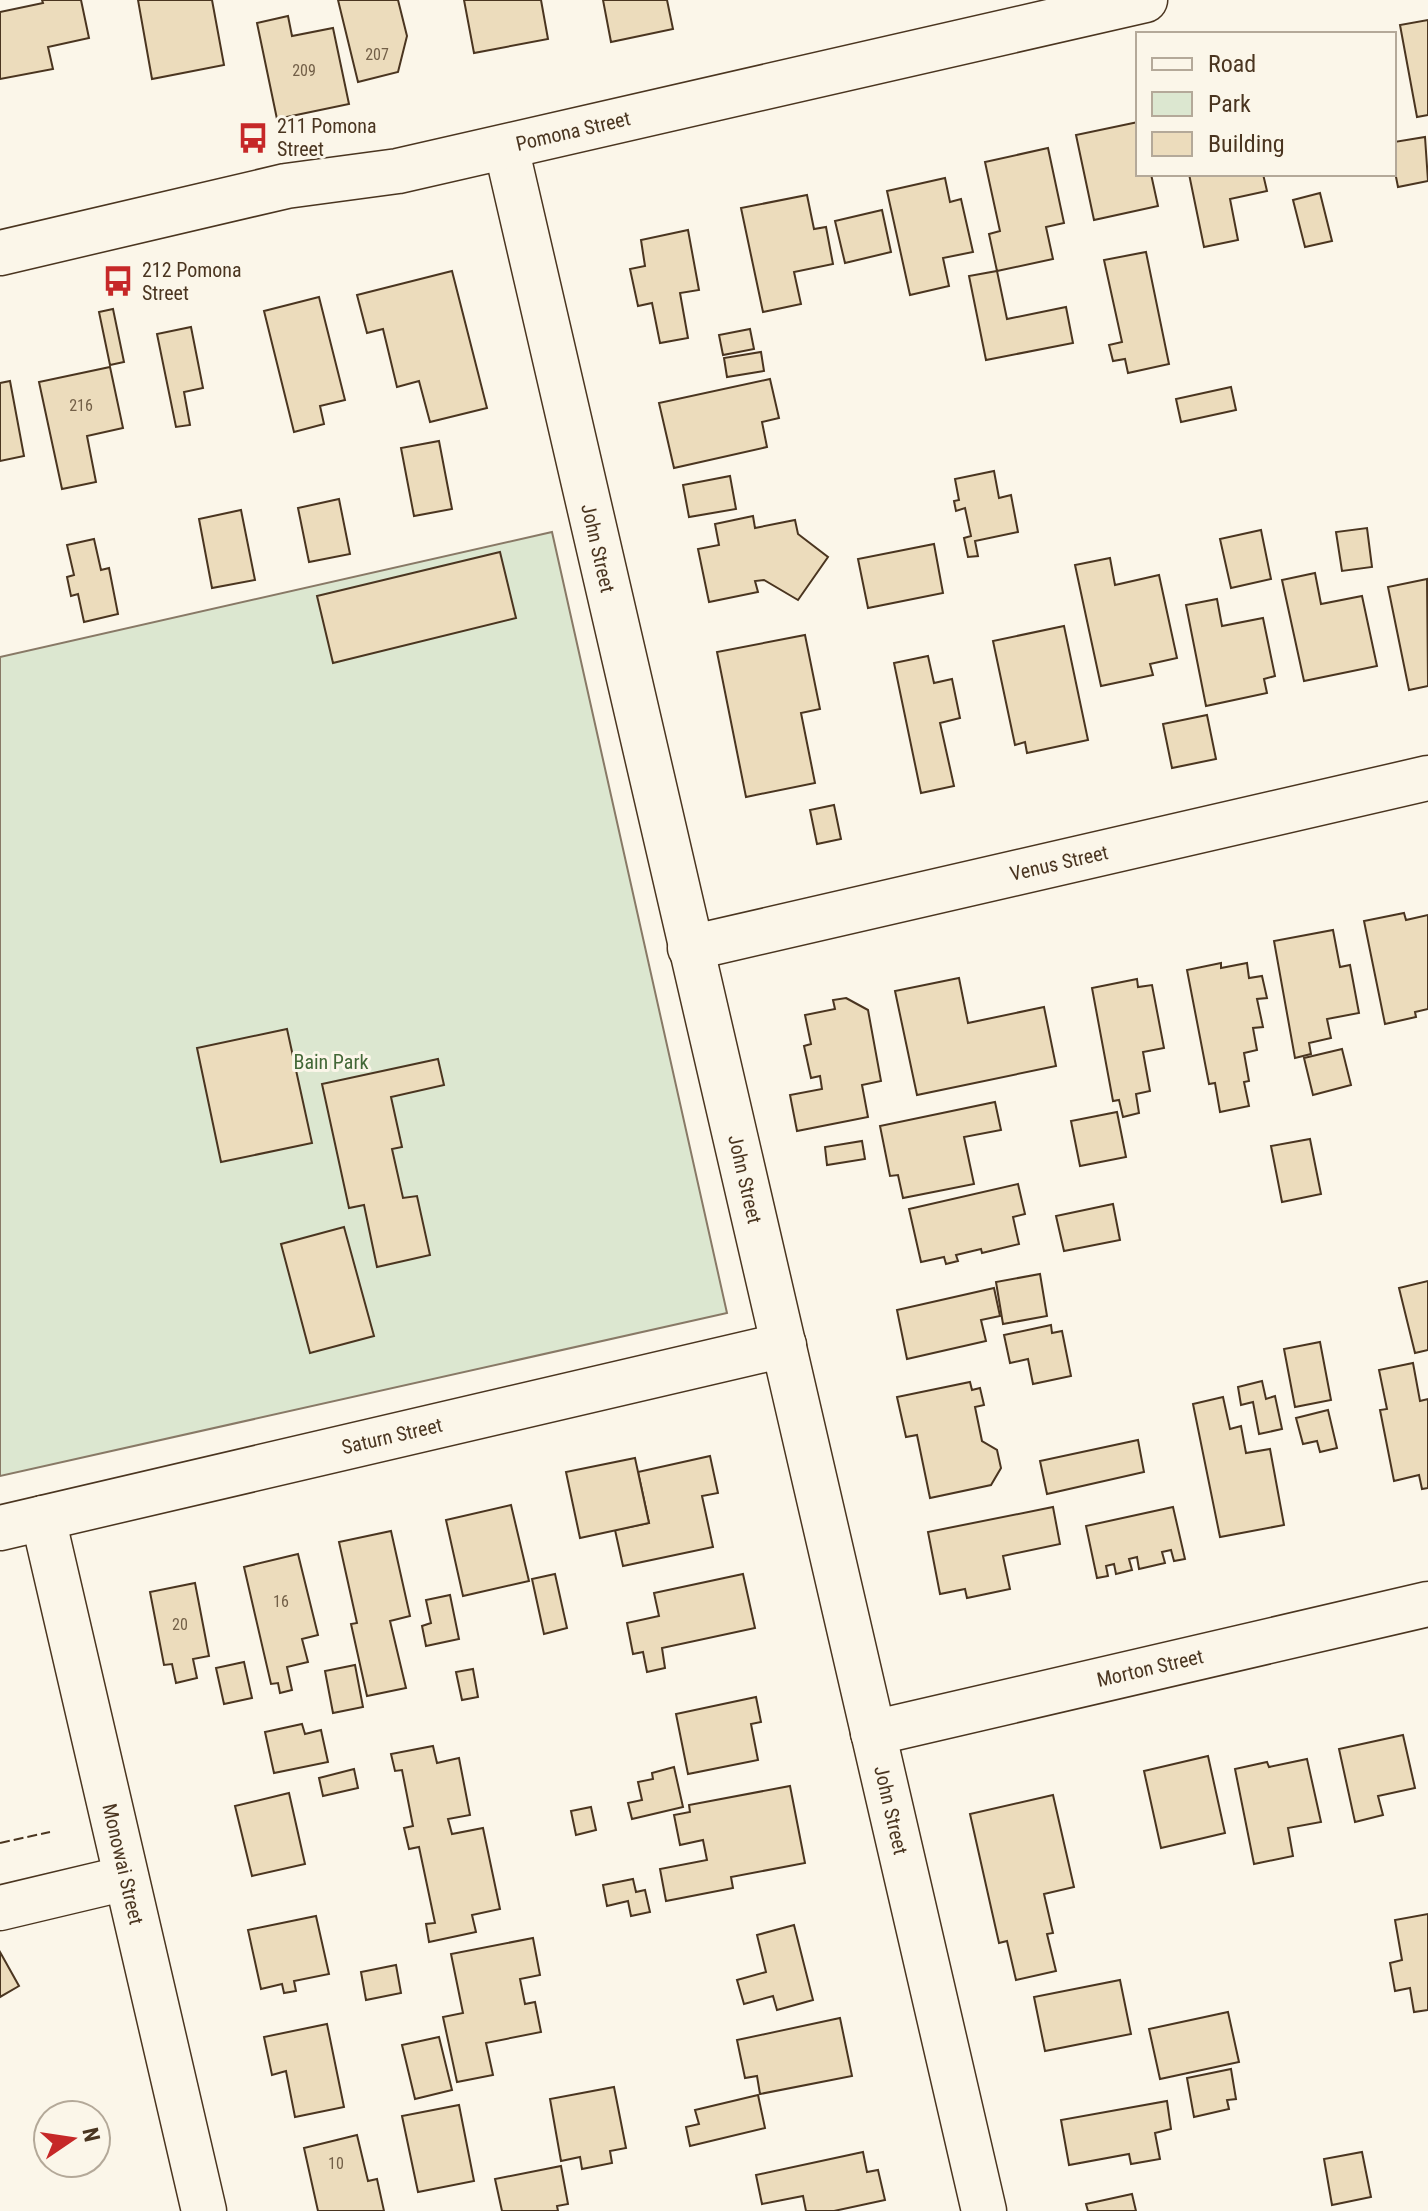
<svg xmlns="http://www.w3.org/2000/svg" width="1428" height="2211" font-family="'Roboto Condensed',sans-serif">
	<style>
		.green { fill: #dce7d0; stroke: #887966; stroke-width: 2 }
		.building { fill: #ecdcbc; stroke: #4a3520; stroke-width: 2 }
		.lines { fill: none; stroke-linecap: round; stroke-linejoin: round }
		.minor-casing { stroke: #4a3520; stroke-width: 47 }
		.minor { stroke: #fbf6e9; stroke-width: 44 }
		.fence { stroke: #4a3520; stroke-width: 2; stroke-dasharray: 10 4; stroke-linecap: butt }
		.labels { text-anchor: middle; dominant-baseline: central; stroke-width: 6; stroke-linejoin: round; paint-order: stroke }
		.number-label { font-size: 16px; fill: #725f47 }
		.poi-label { font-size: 20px; fill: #4a3520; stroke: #fbf6e9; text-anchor: start }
		.street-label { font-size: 20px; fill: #4a3520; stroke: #fbf6e9 }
		.park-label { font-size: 20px; fill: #436837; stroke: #fbf6e9 }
	</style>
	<rect width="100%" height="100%" fill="#fbf6e9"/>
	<path class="green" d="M552,532l175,781 -727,163v-819z"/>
	<g class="building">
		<path d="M42,0h39l8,38 -41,9 5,22 -53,10v-67l43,-9z"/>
		<path d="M138,0h74l12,65 -72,14z"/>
		<path d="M338,0h60l9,36 -9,36 -40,10z"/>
		<path d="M464,0h77l7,39 -74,14z"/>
		<path d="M603,0h64l6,29 -62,13z"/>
		<path d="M288,16l4,20 41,-8 16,76 -72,15 -20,-96z"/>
		<path d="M1428,20v95l-11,2 -17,-92z"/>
		<path d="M1138,122v52h13l7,32 -64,14 -18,-85z"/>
		<path d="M1425,137l3,44 -30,6 -4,-20v-25z"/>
		<path d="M1048,148l16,75 -18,4 7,32 -56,12 -8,-37 11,-3 -15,-69z"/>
		<path d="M1189,174h74l4,17 -37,8 8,41 -34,7z"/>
		<path d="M945,178l5,24 11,-3 12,53 -30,6 6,28 -39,9 -23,-104z"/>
		<path d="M1320,193l12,48 -27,6 -12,-47z"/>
		<path d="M807,195l7,34 12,-2 7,37 -39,8 7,32 -38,8 -22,-104z"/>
		<path d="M882,210l9,42 -46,11 -10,-42z"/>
		<path d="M688,230l11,60 -19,3 8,45 -28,5 -8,-40 -14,3 -8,-37 15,-3 -4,-26z"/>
		<path d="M1146,252l23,112 -41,9 -3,-14 -12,2 -4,-16 13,-3 -18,-82z"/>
		<path d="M452,271l35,137 -57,14 -11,-41 -22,6 -14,-58 -16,4 -10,-38z"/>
		<path d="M997,271l10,48 59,-12 7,36 -87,17 -17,-84z"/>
		<path d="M319,297l26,103 -25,6 4,18 -30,8 -30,-121z"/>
		<path d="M113,309l11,53 -14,3 -11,-53z"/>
		<path d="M191,327l12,61 -19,4 6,33 -14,2 -19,-93z"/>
		<path d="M750,329l4,20 -31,6 -4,-20z"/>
		<path d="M761,352l3,19 -37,6 -3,-19z"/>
		<path d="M110,367l13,61 -36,8 9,46 -34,7 -23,-107z"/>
		<path d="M770,379l9,39 -17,4 5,25 -93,21 -15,-65z"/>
		<path d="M10,381l14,75 -24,5v-78z"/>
		<path d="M1231,387l5,23 -55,12 -5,-23z"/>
		<path d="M439,441l13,68 -38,7 -13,-68z"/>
		<path d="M994,471l5,27 12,-3 7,37 -43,9 3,15 -10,1 -4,-19 7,-2 -6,-28 -9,3 -2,-10 5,-1 -4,-21z"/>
		<path d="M730,476l6,33 -47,8 -6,-32z"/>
		<path d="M339,499l11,55 -41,8 -11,-54z"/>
		<path d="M241,510l14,70 -43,8 -13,-69z"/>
		<path d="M753,516l2,12 40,-8 3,14 30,23 -30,43 -34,-20 -9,1 3,11 -49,10 -11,-53 21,-4 -4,-21z"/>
		<path d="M1367,528l5,39 -30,4 -6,-39z"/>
		<path d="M1261,530l10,49 -40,9 -11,-49z"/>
		<path d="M94,539l7,31 8,-2 9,46 -34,8 -6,-28 -7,2 -4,-19 7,-2 -7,-30z"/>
		<path d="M934,544l9,49 -75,15 -10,-49z"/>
		<path d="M500,552l16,66 -183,45 -16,-67z"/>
		<path d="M1110,558l5,27 44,-10 18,83 -27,6 3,11 -52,11 -26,-121z"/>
		<path d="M1315,573l6,31 41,-8 15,70 -73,15 -22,-101z"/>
		<path d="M1427,579l1,107 -19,4 -21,-103z"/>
		<path d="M1217,599l5,27 41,-8 12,58 -11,3 3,14 -61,13 -20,-101z"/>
		<path d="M1064,626l24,114 -61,13 -2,-11 -10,3 -22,-104z"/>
		<path d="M805,635l15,74 -19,4 14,70 -69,14 -29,-145z"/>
		<path d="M928,656l6,27 18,-4 8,39 -20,5 14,63 -33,7 -27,-130z"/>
		<path d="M1207,715l9,44 -44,9 -9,-44z"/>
		<path d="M834,805l7,34 -24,5 -7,-34z"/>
		<path d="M1404,913l2,7 22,-5v94l-13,3 1,5 -31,7 -21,-103z"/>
		<path d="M1333,930l7,37 10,-2 9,48 -32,6 4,19 -22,5 2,11 -16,4 -21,-117z"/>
		<path d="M1221,963v5l26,-5 2,15 13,-2 5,22 -10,1 6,28 -10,1 4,22 -13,3 5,28 -5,1 5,24 -29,6 -5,-29 -6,1 -22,-114z"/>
		<path d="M959,978l9,45 76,-16 12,59 -139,29 -22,-104z"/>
		<path d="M1137,979l1,8 14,-2 12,63 -21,4 7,39 -14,3 3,19 -16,4 -4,-17 -6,1 -21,-113z"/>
		<path d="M846,998l22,12 13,71 -19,4 6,32 -71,14 -7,-36 32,-6 -2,-13 -9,2 -7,-32 7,-2 -6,-29 30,-6 -2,-9z"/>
		<path d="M287,1029l25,114 -91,19 -24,-114z"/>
		<path d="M1342,1049l9,36 -38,10 -9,-37z"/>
		<path d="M438,1059l6,26 -53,12 11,50 -10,2 11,49 14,-2 13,59 -53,12 -13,-62 -15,3 -27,-124z"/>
		<path d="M995,1102l6,28 -37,7 10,47 -71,14 -5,-23 -8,1 -10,-50z"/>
		<path d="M1117,1112l9,45 -46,9 -9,-45z"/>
		<path d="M1310,1139l11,55 -39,8 -11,-56z"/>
		<path d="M862,1141l3,18 -38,6 -2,-18z"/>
		<path d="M1018,1184l7,30 -12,3 6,27 -37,9 -1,-4 -25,6 2,6 -12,3 -2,-7 -23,5 -12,-53z"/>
		<path d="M1113,1204l7,36 -56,11 -8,-35z"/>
		<path d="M344,1227l30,109 -64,17 -29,-109z"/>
		<path d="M1040,1274l7,42 -44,8 -7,-42z"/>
		<path d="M1428,1281v69l-13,3 -16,-65z"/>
		<path d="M994,1288l6,28 -19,4 5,21 -79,18 -10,-49z"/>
		<path d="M1051,1325l1,8 10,-2 9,45 -38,8 -5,-25 -18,4 -6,-28z"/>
		<path d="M1320,1342l11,58 -36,7 -11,-58z"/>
		<path d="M1413,1363l7,38 8,-2v89l-6,1 -3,-14 -25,6 -14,-71 7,-1 -8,-39z"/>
		<path d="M1262,1381l4,18 9,-3 7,33 -23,5 -6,-32 -12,3 -3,-18z"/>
		<path d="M970,1382l2,8 8,-2 4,17 -9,2 7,34 15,9 4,18 -10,17 -61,13 -13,-63 -11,2 -9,-40z"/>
		<path d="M1223,1397l7,32 11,-3 5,27 24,-4 14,76 -64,12 -27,-133z"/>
		<path d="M1328,1410l9,38 -17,4 -3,-11 -14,3 -7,-26z"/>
		<path d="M1138,1440l6,32 -97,22 -7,-33z"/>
		<path d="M710,1456l8,37 -16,3 11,51 -90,19 -8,-36 34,-7 -11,-51z"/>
		<path d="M635,1458l14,65 -69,15 -14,-66z"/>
		<path d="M511,1505l18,76 -66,15 -17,-76z"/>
		<path d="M1053,1507l7,37 -57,12 7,33 -43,9 -2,-9 -25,5 -12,-62z"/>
		<path d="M1173,1507l12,52 -11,2 -3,-11 -9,2 3,11 -26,6 -2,-12 -8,2 3,11 -16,4 -2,-10 -8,2 2,10 -11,2 -11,-52z"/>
		<path d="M391,1531l19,85 -20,5 16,67 -39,8 -16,-72 6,-1 -18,-81z"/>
		<path d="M298,1554l20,81 -16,4 6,23 -21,5 5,23 -12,3 -2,-10 -7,1 -27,-117z"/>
		<path d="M555,1574l12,54 -23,6 -12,-55z"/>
		<path d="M743,1574l12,54 -93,20 3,20 -18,4 -4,-20 -10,2 -6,-31 32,-7 -5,-23z"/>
		<path d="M195,1583l14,73 -16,3 4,19 -21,5 -4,-19 -8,1 -14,-73z"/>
		<path d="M450,1595l9,44 -33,7 -4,-20 9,-3 -5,-23z"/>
		<path d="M244,1662l8,36 -28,6 -8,-36z"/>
		<path d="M355,1665l8,42 -30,6 -8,-42z"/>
		<path d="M473,1669l5,28 -16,3 -6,-28z"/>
		<path d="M756,1697l5,25 -10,2 7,36 -70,14 -12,-60z"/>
		<path d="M302,1724l3,10 16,-4 7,32 -54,11 -9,-41z"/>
		<path d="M1403,1735l12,53 -37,8 5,19 -28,7 -16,-73z"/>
		<path d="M433,1746l4,17 22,-5 11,57 -22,4 4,15 31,-6 17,81 -28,6 4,17 -47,10 -3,-18 9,-1 -16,-76 -10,2 -5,-21 9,-2 -11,-56 -7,1 -4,-17z"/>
		<path d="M1208,1756l17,77 -64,15 -17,-77z"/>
		<path d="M1307,1759l14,63 -33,6 5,28 -39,8 -19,-95 32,-7 2,5z"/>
		<path d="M674,1767l9,40 -51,12 -4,-16 14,-3 -4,-18 15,-3 -1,-6z"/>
		<path d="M354,1769l4,19 -35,8 -4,-18z"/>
		<path d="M790,1786l15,77 -74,14 2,11 -67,13 -6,-32 47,-9 -4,-20 -23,5 -6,-30 16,-3 -1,-7z"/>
		<path d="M289,1793l16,71 -53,12 -17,-70z"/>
		<path d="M1053,1795l21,92 -30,7 9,39 -6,1 9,37 -40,9 -9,-39 -8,2 -29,-129z"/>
		<path d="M591,1807l5,23 -20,5 -5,-24z"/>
		<path d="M633,1879l3,13 9,-2 5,22 -19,4 -3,-15 -21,5 -4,-21z"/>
		<path d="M1428,1914v96l-14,2 -4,-24 -15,3 -5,-28 12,-3 -7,-40z"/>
		<path d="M316,1916l13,58 -35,7 2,10 -12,2 -2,-9 -21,5 -13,-59z"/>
		<path d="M794,1925l19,75 -36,10 -4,-14 -29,8 -7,-24 29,-8 -9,-37z"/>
		<path d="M533,1938l7,37 -20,4 5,25 10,-2 6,30 -55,11 7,32 -36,7 -14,-65 20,-4 -12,-59z"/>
		<path d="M0,1952l19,34 -19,11z"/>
		<path d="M396,1965l5,28 -35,7 -5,-28z"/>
		<path d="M1120,1980l11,54 -86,17 -11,-54z"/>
		<path d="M1228,2012l11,50 -79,17 -11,-50z"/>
		<path d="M840,2018l12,58 -92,18 -3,-18 -12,2 -8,-38z"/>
		<path d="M327,2024l17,83 -49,10 -9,-46 -14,4 -8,-38z"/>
		<path d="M439,2037l13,53 -37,9 -13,-54z"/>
		<path d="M1231,2069l5,30 -9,1 2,9 -35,8 -7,-39z"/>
		<path d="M614,2087l12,61 -16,3 2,12 -30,6 -2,-12 -19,4 -11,-62z"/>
		<path d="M758,2095l7,33 -75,18 -4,-19 13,-3 -4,-14z"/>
		<path d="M1167,2101l4,28 -16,4 5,26 -29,5 -2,-10 -60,11 -8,-45z"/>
		<path d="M459,2105l15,76 -56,11 -16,-76z"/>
		<path d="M357,2135l11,46 9,-2 7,32h-66l-14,-63z"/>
		<path d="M863,2152l4,20 11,-2 7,30 -51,11h-28l-3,-15 -41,8 -6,-29z"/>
		<path d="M1362,2152l9,45 -39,8 -8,-46z"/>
		<path d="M561,2166l7,38 -11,2 1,5h-56l-7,-32z"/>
		<path d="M1132,2194l4,17h-48l-2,-7z"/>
	</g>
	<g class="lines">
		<defs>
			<g id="minor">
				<path d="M506,147l478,2064"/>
				<path d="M0,253l286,-67 112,-15 747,-171"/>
				<path d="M690,948l738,-170"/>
				<path d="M43,1518l161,693"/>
				<path d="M0,1528l784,-183"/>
				<path d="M873,1733l555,-129"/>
				<path d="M0,1908l126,-30"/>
			</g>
		</defs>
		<use href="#minor" class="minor-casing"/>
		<use href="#minor" class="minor"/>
		<path class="fence" d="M0,1843l50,-11"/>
	</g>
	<defs>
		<symbol id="bus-bare" viewBox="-9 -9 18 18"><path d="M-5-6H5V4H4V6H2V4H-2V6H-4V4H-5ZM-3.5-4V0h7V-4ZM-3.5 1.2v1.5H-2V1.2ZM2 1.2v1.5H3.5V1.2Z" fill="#c62828" stroke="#fbf6e9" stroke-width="2.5" paint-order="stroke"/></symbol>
	</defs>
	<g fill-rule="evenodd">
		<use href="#bus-bare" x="231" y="116" width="44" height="44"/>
		<use href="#bus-bare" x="96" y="259" width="44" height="44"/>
	</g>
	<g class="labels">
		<g class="number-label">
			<text x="377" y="54">207</text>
			<text x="304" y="70">209</text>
			<text x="81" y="405">216</text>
			<text x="281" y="1601">16</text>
			<text x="180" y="1624">20</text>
			<text x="336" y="2163">10</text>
		</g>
		<g class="poi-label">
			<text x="277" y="126">211 Pomona<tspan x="277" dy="23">Street</tspan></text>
			<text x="142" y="270">212 Pomona<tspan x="142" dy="23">Street</tspan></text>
		</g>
		<g class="street-label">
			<text transform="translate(573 131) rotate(-13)">Pomona Street</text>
			<text transform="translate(598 548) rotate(77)">John Street</text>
			<text transform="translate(1059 863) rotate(-13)">Venus Street</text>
			<text transform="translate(745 1179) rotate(77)">John Street</text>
			<text transform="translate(392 1436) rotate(-13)">Saturn Street</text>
			<text transform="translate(1150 1668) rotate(-13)">Morton Street</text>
			<text transform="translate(891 1810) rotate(77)">John Street</text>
			<text transform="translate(123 1864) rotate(77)">Monowai Street</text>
		</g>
		<g class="park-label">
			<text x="331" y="1062">Bain Park</text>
		</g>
	</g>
	<rect x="1136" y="32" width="260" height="144" fill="#fbf6e9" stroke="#b4a999" stroke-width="2"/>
	<rect x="1152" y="58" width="40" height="12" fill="#fbf6e9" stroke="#b4a999" stroke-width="2"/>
	<text x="1208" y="72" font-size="24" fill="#4a3520">Road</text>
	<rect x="1152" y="92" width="40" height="24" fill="#dce7d0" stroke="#b4a999" stroke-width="2"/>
	<text x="1208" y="112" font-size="24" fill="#4a3520">Park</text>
	<rect x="1152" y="132" width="40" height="24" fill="#ecdcbc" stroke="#b4a999" stroke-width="2"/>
	<text x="1208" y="152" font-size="24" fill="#4a3520">Building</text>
	<g transform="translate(72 2139) rotate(77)"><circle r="38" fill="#fbf6e9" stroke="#b4a999" stroke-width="2"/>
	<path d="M0-6L14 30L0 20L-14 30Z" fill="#c62828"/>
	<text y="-12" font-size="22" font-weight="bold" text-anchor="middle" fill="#4a3520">N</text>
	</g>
</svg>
